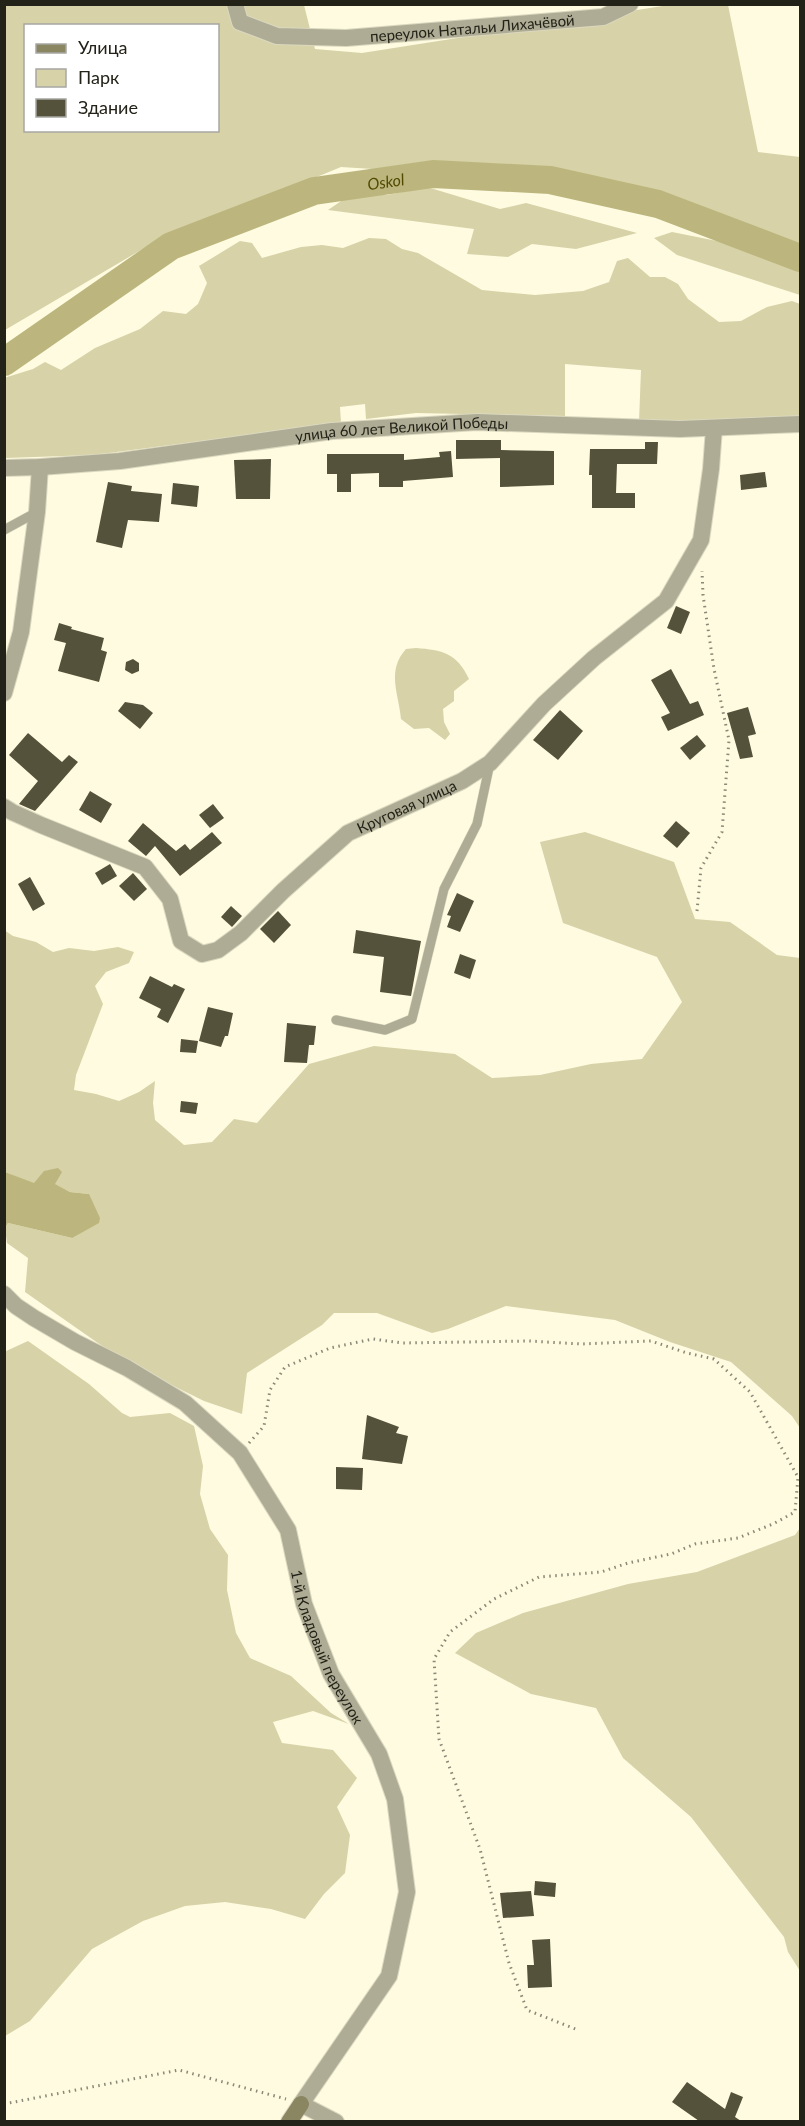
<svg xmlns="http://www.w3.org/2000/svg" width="805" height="2126" font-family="Lato,sans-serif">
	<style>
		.green { fill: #d7d2a7; fill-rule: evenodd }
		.water { fill: #bcb67e }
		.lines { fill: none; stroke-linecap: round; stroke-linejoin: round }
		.river { stroke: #bcb67e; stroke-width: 28 }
		.building { fill: #55523b }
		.service-casing { stroke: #dbd8c0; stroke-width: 10 }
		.minor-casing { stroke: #dbd8c0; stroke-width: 18 }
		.secondary-casing { stroke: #dbd8c0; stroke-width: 18 }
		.path { stroke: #8a8876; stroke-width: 3; stroke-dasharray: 1.5 4.5; stroke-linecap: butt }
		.service { stroke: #aeac94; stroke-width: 9 }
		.minor { stroke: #aeac94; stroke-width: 16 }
		.secondary { stroke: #8a8662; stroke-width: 16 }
		.labels { text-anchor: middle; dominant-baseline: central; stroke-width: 6; stroke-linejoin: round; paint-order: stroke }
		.street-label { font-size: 15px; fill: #232218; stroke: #fff }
		.water-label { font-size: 16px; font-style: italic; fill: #524a02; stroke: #fff }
	</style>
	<rect width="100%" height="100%" fill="#fefbe0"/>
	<g class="green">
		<path d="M4,5h300l11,44 47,4 307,-48h59l30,147 42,5v101l-142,-54 -108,-24 -209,-13 -195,80 -141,83zM26,26h192v104h-192z"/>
		<path d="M427,187l73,22 26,-6 111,30 -61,16 -44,-5 -24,13 -41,-3 7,-25 -146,-19 25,-17 34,2z"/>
		<path d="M672,232l65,13 63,22v28l-123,-40 -23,-17z"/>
		<path d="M369,238l17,1 16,10 16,4 64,37 53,5 48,-4 26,-9 8,-21 11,-3 22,19h15l13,7 10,15 31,23 22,-1 26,-14 25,-6 8,3v115l-161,3 2,-52 -76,-6v52l-149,-3 -50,6 -1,-15 -25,3 1,16 -248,32 -88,3 -1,-80 29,-9 12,-7 16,8 34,-22 45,-19 23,-18 23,3 12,-10 9,-21 -8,-17 41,-25 12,2 10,15 39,-11 21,-2 21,3z"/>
		<path d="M416,648c26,2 41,5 53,31l-15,12v10l-11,8 1,13 6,12 -5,6 -16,-12 -15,1 -13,-10c-2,-25 -15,-48 5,-70z"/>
		<path d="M585,832l89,30 21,57 35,3 47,33 23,3v470l-8,-12 -61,-54 -61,-20 -55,-22 -109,-14 -58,23 -16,4 -55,-20h-43l-12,12 -75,48 -5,41 -38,-13 -79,-39 -100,-70 3,-34 -21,-15 -2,-15 3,-5 64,15 17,-44 -19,-2 -16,-8h-20l-29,-12 -1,-242 9,6 23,6 17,10 16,-4 25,3 24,-4 16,5 -5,11 -23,9 -11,14 8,18 -27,71 -2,15 22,4 23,7 20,-9 16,-11 -2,22 2,17 29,25 28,-3 22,-23 23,4 52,-59 65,-18 81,8 37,24 48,-3 51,-11 51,-5 40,-57 -25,-45 -94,-34 -23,-81z"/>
		<path d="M28,1341l61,43 33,29 8,4 40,-4 24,13 9,40 -3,28 10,35 18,26 -1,35 9,43 14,25 41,18 40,37 18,11 -36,-13 -40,11 9,21 51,7 24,28 -20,29 13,28 -5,38 -21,21 -19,25 -34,-10 -46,-7 -40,4 -42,15 -51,28 -62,72 -25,15 -1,-684z"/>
		<path d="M800,1528v443l-12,-19 -4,-15 -93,-120 -68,-59 -27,-50 -65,-14 -76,-41 21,-20 47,-20 105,-29 69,-12 98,-37z"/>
	</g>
	<path class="water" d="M58,1168l4,4 -7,12 15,8 19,2 11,24 -1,5 -27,15 -64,-15 -3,5v-56l29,11 10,-12z"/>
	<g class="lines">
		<path class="river" id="s1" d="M4,362l167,-116 143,-55 119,-17 117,6 108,24 142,54"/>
	</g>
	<g class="building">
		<path d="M456,440h45v10l53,1v34l-54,2v-29l-44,1z"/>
		<path d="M645,442h13l-1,22h-40l-1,29h19v15h-43v-33h-3l1,-26h55z"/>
		<path d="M451,451l2,26 -50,4v6h-24v-14l-28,1v18h-14v-18h-10v-20h77v6l36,-3 -1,-5z"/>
		<path d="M271,459l-1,40h-34l-2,-39z"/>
		<path d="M765,472l2,15 -26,3 -1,-15z"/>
		<path d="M108,482l24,4 -1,5 31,3 -3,28 -31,-2 -6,28 -26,-6z"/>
		<path d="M173,483l26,3 -2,21 -26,-3z"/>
		<path d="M676,606l14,6 -9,22 -14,-6z"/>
		<path d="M59,623l13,4 -1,2 33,9 -3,12 6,2 -8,30 -41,-11 8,-28 -12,-3z"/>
		<path d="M133,659l6,4v8l-7,3 -7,-4 1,-8z"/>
		<path d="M671,669l19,35 8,-3 6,14 -36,16 -7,-14 9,-4 -19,-33z"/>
		<path d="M125,702l18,3 10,8 -13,16 -22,-18z"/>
		<path d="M748,707l8,27 -8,2 5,21 -13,2 -13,-46z"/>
		<path d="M560,710l23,21 -25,29 -25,-20z"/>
		<path d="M28,733l34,29 7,-7 9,7 -43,49 -16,-7 19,-23 -29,-26z"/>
		<path d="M697,735l9,11 -16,14 -10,-12z"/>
		<path d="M90,791l22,13 -11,19 -22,-13z"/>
		<path d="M213,804l11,14 -14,10 -11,-13z"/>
		<path d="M676,821l14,12 -13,15 -14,-12z"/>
		<path d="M143,823l33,28 9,-7 5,6 22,-18 10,11 -42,33 -25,-30 -9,10 -18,-15z"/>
		<path d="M110,864l7,12 -15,9 -7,-12z"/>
		<path d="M133,873l14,16 -13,12 -15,-15z"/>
		<path d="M30,877l15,27 -12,7 -15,-27z"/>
		<path d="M457,893l17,8 -14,31 -13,-5 4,-11 -4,-1z"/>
		<path d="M231,906l11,10 -10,11 -11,-10z"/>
		<path d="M278,911l13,14 -17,18 -14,-14z"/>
		<path d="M356,930l65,11 -10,55 -31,-4 4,-35 -31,-4z"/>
		<path d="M460,954l16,6 -6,19 -16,-6z"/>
		<path d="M150,976l22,11 2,-3 11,5 -17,34 -11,-6 4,-8 -22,-11z"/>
		<path d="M208,1007l25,6 -5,23h-3l-4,11 -22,-6z"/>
		<path d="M287,1023l29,3 -2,19h-5l-2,18 -23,-1z"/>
		<path d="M181,1039l17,2 -2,12 -16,-1z"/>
		<path d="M181,1101l17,2 -2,11 -16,-2z"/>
		<path d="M367,1415l32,12 -3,6 12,3 -6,28 -40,-5z"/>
		<path d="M336,1467l27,1 -1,22 -26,-1z"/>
		<path d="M535,1881l21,2 -1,14 -21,-2z"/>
		<path d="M531,1891l3,25 -31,2 -3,-25z"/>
		<path d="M550,1939l2,48 -24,1 -1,-23h7l-2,-25z"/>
		<path d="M687,2082l38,27 6,-17 12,5 -8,20 6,4h-42l-27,-19z"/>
	</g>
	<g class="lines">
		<defs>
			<g id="service">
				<path d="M4,530l33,-18"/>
				<path d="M336,1020l49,10 27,-11 32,-130 33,-65 13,-61"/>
			</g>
			<g id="minor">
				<path id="s2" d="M235,4l5,18 37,14 69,2 257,-21 27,-13"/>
				<path id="s3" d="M4,468l36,-1 80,-6 212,-30 145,-9 203,7 120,-5"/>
				<path d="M4,693l17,-61 16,-120 3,-45"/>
				<path id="s4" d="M4,807l8,5 29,13 104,42 25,32 11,42 21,13 16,-4 23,-17 42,-42 65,-58 114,-52 28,-18 54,-59 50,-46 72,-57 35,-61 10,-71 3,-41"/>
				<path id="s5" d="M4,1294l12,12 18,12 41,24 52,26 58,35 55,50 48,77 16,74 27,70 48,80 16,45 12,93 -18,84 -88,128 35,18"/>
			</g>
			<path id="secondary" d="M289,2122l12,-18"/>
		</defs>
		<use href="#service" class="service-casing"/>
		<use href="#minor" class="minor-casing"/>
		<use href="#secondary" class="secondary-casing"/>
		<g class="path">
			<path d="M697,911l4,-43 21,-36 7,-92 -15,-71 -11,-74 -1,-24"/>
			<path d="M249,1443l15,-17 6,-36 15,-23 45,-19 43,-9 29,4 127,-2 52,3 70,-3 36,12 27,6 36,33 48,85 -3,35 -22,12 -35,14 -43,6 -24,10 -43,9 -27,9 -62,5 -45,22 -44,33 -16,27 5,80 41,110 29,114 18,47 51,20"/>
			<path d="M4,2104l175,-34 107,29"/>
		</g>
		<use href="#service" class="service"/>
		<use href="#minor" class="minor"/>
		<use href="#secondary" class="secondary"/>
	</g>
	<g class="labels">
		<g class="street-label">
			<text stroke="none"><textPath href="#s2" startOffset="254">переулок Натальи Лихачёвой</textPath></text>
			<text stroke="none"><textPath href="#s3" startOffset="400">улица 60 лет Великой Победы</textPath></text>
			<text stroke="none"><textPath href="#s4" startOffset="518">Круговая улица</textPath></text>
			<text stroke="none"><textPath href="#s5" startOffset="501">1-й Кладовый переулок</textPath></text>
		</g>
		<g class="water-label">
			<text stroke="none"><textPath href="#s1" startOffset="429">Oskol</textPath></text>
		</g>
	</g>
	<rect width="805" height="2126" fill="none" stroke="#232218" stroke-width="12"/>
	<rect x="24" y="24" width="195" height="108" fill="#ffffff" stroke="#a7a7a3" stroke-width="1.5"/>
	<rect x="36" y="44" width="30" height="9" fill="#8a8662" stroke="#a7a7a3" stroke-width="1.5"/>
	<text x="78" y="54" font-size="18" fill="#232218">Улица</text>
	<rect x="36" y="69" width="30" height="18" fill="#d7d2a7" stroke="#a7a7a3" stroke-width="1.5"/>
	<text x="78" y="84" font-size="18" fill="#232218">Парк</text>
	<rect x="36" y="99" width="30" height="18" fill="#55523b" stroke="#a7a7a3" stroke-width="1.5"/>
	<text x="78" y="114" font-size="18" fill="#232218">Здание</text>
</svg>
